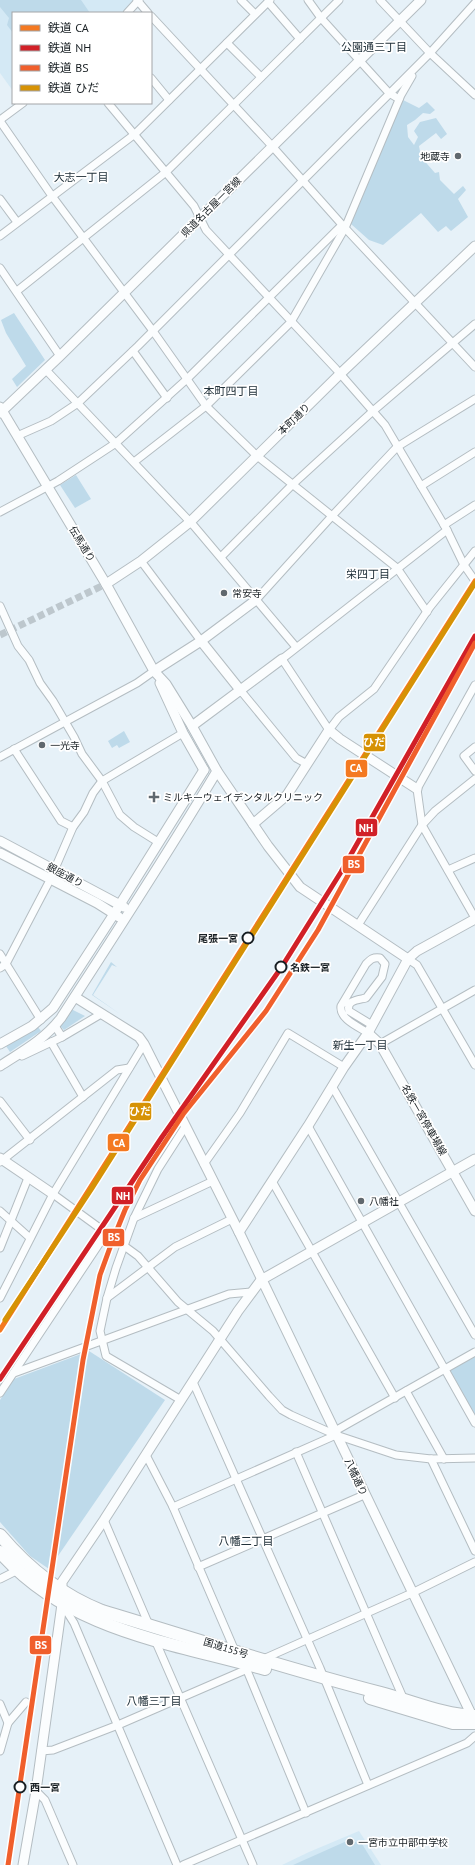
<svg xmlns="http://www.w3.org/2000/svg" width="475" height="1865" font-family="'PT Sans','Noto Sans JP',sans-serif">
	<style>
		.built { fill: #d4e9f5 }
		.green { fill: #bedaea }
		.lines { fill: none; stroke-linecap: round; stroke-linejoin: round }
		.street-tunnel { stroke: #bdc7cd; stroke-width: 7; stroke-dasharray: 7 3.5; stroke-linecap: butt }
		.street-casing { stroke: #b4bdc2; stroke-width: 9 }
		.secondary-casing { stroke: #b4bdc2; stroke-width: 11 }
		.highway-casing { stroke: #b4bdc2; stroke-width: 14 }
		.street { stroke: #fbfdfe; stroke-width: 7 }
		.secondary { stroke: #fbfdfe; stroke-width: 9 }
		.highway { stroke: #fbfdfe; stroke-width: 12 }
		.rail-1-casing { stroke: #fff; stroke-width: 8 }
		.rail-2-casing { stroke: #fff; stroke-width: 8 }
		.rail-3-casing { stroke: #fff; stroke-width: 8 }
		.rail-4-casing { stroke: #fff; stroke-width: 8 }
		.rail-1 { stroke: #f47921; stroke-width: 5 }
		.rail-2 { stroke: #d12027; stroke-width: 5 }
		.rail-3 { stroke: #f05f2c; stroke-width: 5 }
		.rail-4 { stroke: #d69205; stroke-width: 5 }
		.poi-dot { fill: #60686e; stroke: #fff; stroke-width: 1.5 }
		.stop-dot { fill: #fff; stroke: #181f23; stroke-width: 2 }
		.labels { text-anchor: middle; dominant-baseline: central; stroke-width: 3.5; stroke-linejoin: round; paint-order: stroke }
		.poi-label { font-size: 10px; fill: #181f23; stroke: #fff; text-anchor: start }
		.street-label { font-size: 10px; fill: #181f23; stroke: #fff }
		.stop-label { font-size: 10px; font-weight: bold; fill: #181f23; stroke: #fff; text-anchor: start }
		.neighbourhood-label { font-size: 11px; fill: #21313a; stroke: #fff }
		.line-badge { stroke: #fff; stroke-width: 1.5 }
		.badge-label { font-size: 11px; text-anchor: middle; font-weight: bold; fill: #fff }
	</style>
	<rect width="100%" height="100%" fill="#e6f1f8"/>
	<g class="built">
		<path d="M0,0h133v3l-9,10h-111v78l-13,-18z"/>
		<path d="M359,1831l22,34h-99l27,-13z"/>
	</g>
	<g class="green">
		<path d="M0,0h81l9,13h-77v20l-6,-8 2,-7 -9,-11z"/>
		<path d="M403,100l16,8 8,-6 8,8 -5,4 -7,-1 -8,7 -8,5 1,12 6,8 4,-8 -4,-6 6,-9 16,-4 11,16 -6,5 -5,-6 -17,13 2,11 14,16 4,-1 1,8 14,14 9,-8 3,4 -8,9 10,18 -17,14 -5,-5 -8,6 -17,-19 -38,32 -14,-5 -18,-16z"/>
		<path d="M14,313l31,47 -28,27 -5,-8 14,-13 -20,-33 -5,-13z"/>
		<path d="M76,475l15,24 -16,9 -15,-23z"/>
		<path d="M124,731l6,11 -11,6 -2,-3 -5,3 -4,-7z"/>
		<path d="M111,962l6,5 -5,-2 -19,30 27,19 -28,-19z"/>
		<path d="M71,1009l14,7 -21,14 -5,-5z"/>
		<path d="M38,1027l3,4 -31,21 -4,-6z"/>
		<path d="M89,1351l76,49 -116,169 -19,-13 -30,-34v-122l14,-21z"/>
		<path d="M475,1357v58l-25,-45z"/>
		<path d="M349,1840l13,4 13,21h-82z"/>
	</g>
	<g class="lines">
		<path class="street-tunnel" d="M0,635l106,-51"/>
		<defs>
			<g id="street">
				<path d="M137,0l11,13"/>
				<path d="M241,0l14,14"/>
				<path d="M308,0l13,18 68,75 10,6"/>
				<path d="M380,0l50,53 45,42"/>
				<path d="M268,2l32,37"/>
				<path d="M127,13l12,-13"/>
				<path d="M151,16l121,130 73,82 130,139"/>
				<path d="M227,43l34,34"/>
				<path d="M151,78l18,22"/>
				<path d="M108,103l86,103 12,24 130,139 49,56 62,105 17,35 11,16"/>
				<path d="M0,120l23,-17"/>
				<path d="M0,121l52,75 101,135 53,75 50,49 141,113 30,44"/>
				<path d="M0,199l17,23"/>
				<path d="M0,236l135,-102 135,-134"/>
				<path d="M0,268l60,88"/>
				<path d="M17,291l149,-119 173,-172"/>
				<path d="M133,351l34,47"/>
				<path d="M46,370l148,156 102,121"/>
				<path d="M17,436l34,-15 27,-18 60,-57 292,-293 45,-50"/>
				<path d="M134,462l72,-56 85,-84 54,-94 56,-133 11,-19"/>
				<path d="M421,486l54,-34"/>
				<path d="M0,512l58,-31 58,-38 71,-64 155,-154"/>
				<path d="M444,525l31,-20"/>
				<path d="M447,530l-165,129 47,71 10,-13 35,-28 56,-82 45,-56"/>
				<path d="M221,557l71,-72 81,-74 102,-87"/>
				<path d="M141,561l60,80"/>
				<path d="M256,600l76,-84 65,-69 78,-48"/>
				<path d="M0,606l18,40 11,14 11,23 13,18 21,36 8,17 20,27 18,34 14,12 24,15"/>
				<path d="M475,685l-58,104 5,36 53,93"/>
				<path d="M241,691l55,67 11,6"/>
				<path d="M475,747l-11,9 11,15"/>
				<path d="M14,749l47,72 12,6"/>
				<path d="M0,757l137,-74 17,-12"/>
				<path d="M448,870l27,-12"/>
				<path d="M358,925l64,-100 13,-14 40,-32"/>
				<path d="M0,954l41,66"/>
				<path d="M408,959l9,6 58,100"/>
				<path d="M0,968l6,-4 44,-84 23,-53 11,-15 9,-19 9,-12 81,-48"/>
				<path d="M368,1033c-9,-6 -29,-14 -27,-27l25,-42c5,-5 7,-7 14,-6l5,6 -3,13 -16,21c-8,2 -20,2 -17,13l23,14"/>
				<path d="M62,1037l39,-23"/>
				<path d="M51,1042l32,55"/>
				<path d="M380,1044l95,-54"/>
				<path d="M22,1056l40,-19 -7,-11"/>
				<path d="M332,1086l143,249"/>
				<path d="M0,1101l30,39"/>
				<path d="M308,1126l167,297"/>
				<path d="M0,1162l117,-92 12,-2"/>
				<path d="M204,1164l36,-51 48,-80 56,34"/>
				<path d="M272,1181l123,217"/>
				<path d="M53,1194l85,62 40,46 35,29 56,65 13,14 9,5 45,20 60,20 35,4 44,-1"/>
				<path d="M0,1211l30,27"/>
				<path d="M134,1218l79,-37"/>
				<path d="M0,1248l28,-70"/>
				<path d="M0,1298l53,-104 91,-150"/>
				<path d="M107,1298l68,-51 57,-28"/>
				<path d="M14,1373l215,-79 22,-2"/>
				<path d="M193,1382l127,286 48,117"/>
				<path d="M406,1391l38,68"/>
				<path d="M0,1393l107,-161"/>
				<path d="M181,1400l-75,-44 -6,-25 7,-33 9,-30 18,-50 24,-49 27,-42"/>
				<path d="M335,1431l140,-79"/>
				<path d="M296,1452l108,248"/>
				<path d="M146,1455l27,52 62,144"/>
				<path d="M431,1459l44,92"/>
				<path d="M173,1507l163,-72"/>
				<path d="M104,1520l45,105"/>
				<path d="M198,1567l166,-72"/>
				<path d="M0,1579l16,-8"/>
				<path d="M62,1604l12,19 103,242"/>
				<path d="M155,1640l98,225"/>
				<path d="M261,1660l151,-67 63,-31"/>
				<path d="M246,1668l60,145"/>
				<path d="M0,1704l8,19"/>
				<path d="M0,1751l8,-28 18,-21"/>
				<path d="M41,1751l12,-1 65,-25 134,-58"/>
				<path d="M36,1791l9,9 28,65"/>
				<path d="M183,1865l284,-122 8,-7"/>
			</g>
			<g id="secondary">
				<path d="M0,407l106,177 48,87 12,13 26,42 25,45 51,75 32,41 108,72"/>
				<path d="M0,413l60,-57 361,-356"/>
				<path d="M106,584l35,-23 49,-39 150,-148 135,-128"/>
				<path d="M201,641l40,50"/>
				<path d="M154,671l47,-30 55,-41"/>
				<path d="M160,683l23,50 21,37"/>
				<path d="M192,726l90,-67"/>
				<path d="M253,824l34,-29 42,-65 11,9 77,50"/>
				<path d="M0,841l124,66"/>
				<path d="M0,853l97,50 22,14"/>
				<path d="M75,997l64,40 5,7 95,188 235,488"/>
				<path d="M368,1033l12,11 95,167"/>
				<path d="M0,1044l32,-18 21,-18 61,-94 90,-144"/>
				<path d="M0,1066c23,-15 44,-26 61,-48 53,-82 106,-163 156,-247"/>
				<path d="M0,1158l53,36"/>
				<path d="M239,1232l69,-106 36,-59 24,-34 40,-74 9,-8 58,-32"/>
				<path d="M23,1865l13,-74 26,-187v-22l42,-62 134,-209 23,-31 214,-121"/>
			</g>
			<g id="highway">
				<path d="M0,1535c28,33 61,60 102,76 93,28 185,58 279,82 31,8 62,22 94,23"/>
				<path d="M0,1552c69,79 170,90 265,117"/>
				<path d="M370,1698l83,25h22"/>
			</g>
		</defs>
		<use href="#street" class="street-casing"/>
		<use href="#secondary" class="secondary-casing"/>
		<use href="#highway" class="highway-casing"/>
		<use href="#street" class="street"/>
		<use href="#secondary" class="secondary"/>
		<use href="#highway" class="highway"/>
		<defs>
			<path id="rail-1" d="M0,1330l475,-749"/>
			<path id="rail-2" d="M0,1379l162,-242 119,-169 60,-96 134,-236"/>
			<path id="rail-3" d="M8,1865l75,-505 17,-85 12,-33 13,-32 15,-30 44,-67 82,-102 52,-81 157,-287"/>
			<path id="rail-4" d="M5,1320l87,-132 383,-605"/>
		</defs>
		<use href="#rail-1" class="rail-1-casing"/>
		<use href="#rail-2" class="rail-2-casing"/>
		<use href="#rail-3" class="rail-3-casing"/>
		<use href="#rail-4" class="rail-4-casing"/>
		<use href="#rail-1" class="rail-1"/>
		<use href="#rail-2" class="rail-2"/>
		<use href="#rail-3" class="rail-3"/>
		<use href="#rail-4" class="rail-4"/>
	</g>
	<g class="poi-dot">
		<circle cx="458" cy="156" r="4"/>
		<circle cx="224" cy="593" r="4"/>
		<circle cx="42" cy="745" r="4"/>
		<path d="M152 791h4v4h4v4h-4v4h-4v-4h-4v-4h4z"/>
		<circle cx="361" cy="1201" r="4"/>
		<circle cx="350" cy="1842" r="4"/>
	</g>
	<g class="stop-dot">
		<circle cx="248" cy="938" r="5.5"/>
		<circle cx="281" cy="967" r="5.5"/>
		<circle cx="20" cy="1787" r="5.5"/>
	</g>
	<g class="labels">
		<g class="poi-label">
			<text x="450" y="156" text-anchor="end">地蔵寺</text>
			<text x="232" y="593">常安寺</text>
			<text x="50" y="745">一光寺</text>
			<text x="163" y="797">ミルキーウェイデンタルクリニック</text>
			<text x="369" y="1201">八幡社</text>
			<text x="358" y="1842">一宮市立中部中学校</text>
		</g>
		<g class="street-label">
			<text transform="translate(211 207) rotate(-45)">県道名古屋一宮線</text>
			<text transform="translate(294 419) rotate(-44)">本町通り</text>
			<text transform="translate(82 544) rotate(59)">伝馬通り</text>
			<text transform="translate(65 875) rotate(28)">銀座通り</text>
			<text transform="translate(424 1120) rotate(60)">名鉄一宮停車場線</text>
			<text transform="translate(356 1477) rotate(65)">八幡通り</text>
			<text transform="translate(226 1648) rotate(17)">国道155号</text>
		</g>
		<g class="stop-label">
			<text x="238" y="938" text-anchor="end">尾張一宮</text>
			<text x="290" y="967">名鉄一宮</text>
			<text x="30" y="1787">西一宮</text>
		</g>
		<g class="neighbourhood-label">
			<text x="374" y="47">公園通三丁目</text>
			<text x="81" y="177">大志一丁目</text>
			<text x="231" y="391">本町四丁目</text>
			<text x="368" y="574">栄四丁目</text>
			<text x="360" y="1045">新生一丁目</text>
			<text x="246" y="1541">八幡二丁目</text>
			<text x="154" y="1701">八幡三丁目</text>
		</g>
	</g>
	<g class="line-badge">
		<rect x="363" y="733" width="23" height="19" rx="4" fill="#d69205"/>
		<rect x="345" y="759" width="23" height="19" rx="4" fill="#f47921"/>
		<rect x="355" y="818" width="23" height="19" rx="4" fill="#d12027"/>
		<rect x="342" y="855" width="23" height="19" rx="4" fill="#f05f2c"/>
		<rect x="129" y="1102" width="23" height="19" rx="4" fill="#d69205"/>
		<rect x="107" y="1133" width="23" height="19" rx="4" fill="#f47921"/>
		<rect x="111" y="1186" width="23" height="19" rx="4" fill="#d12027"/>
		<rect x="102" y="1228" width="23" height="19" rx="4" fill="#f05f2c"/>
		<rect x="29" y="1635" width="23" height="20" rx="4" fill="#f05f2c"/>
	</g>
	<g class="badge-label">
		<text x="374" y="746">ひだ</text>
		<text x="356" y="772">CA</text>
		<text x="366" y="832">NH</text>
		<text x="354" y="868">BS</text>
		<text x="140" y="1115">ひだ</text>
		<text x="119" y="1147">CA</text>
		<text x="123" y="1200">NH</text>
		<text x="114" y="1241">BS</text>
		<text x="41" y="1649">BS</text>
	</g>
	<rect x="12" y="12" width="140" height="92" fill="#ffffff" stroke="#a3a5a7"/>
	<rect x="20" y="25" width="20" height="6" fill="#f47921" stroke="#a3a5a7"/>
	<text x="48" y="32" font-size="12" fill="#181f23">鉄道 CA</text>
	<rect x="20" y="45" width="20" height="6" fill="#d12027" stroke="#a3a5a7"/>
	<text x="48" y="52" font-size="12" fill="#181f23">鉄道 NH</text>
	<rect x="20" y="65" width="20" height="6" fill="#f05f2c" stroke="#a3a5a7"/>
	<text x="48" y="72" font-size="12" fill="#181f23">鉄道 BS</text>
	<rect x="20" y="85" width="20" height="6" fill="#d69205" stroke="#a3a5a7"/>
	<text x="48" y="92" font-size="12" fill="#181f23">鉄道 ひだ</text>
</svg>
